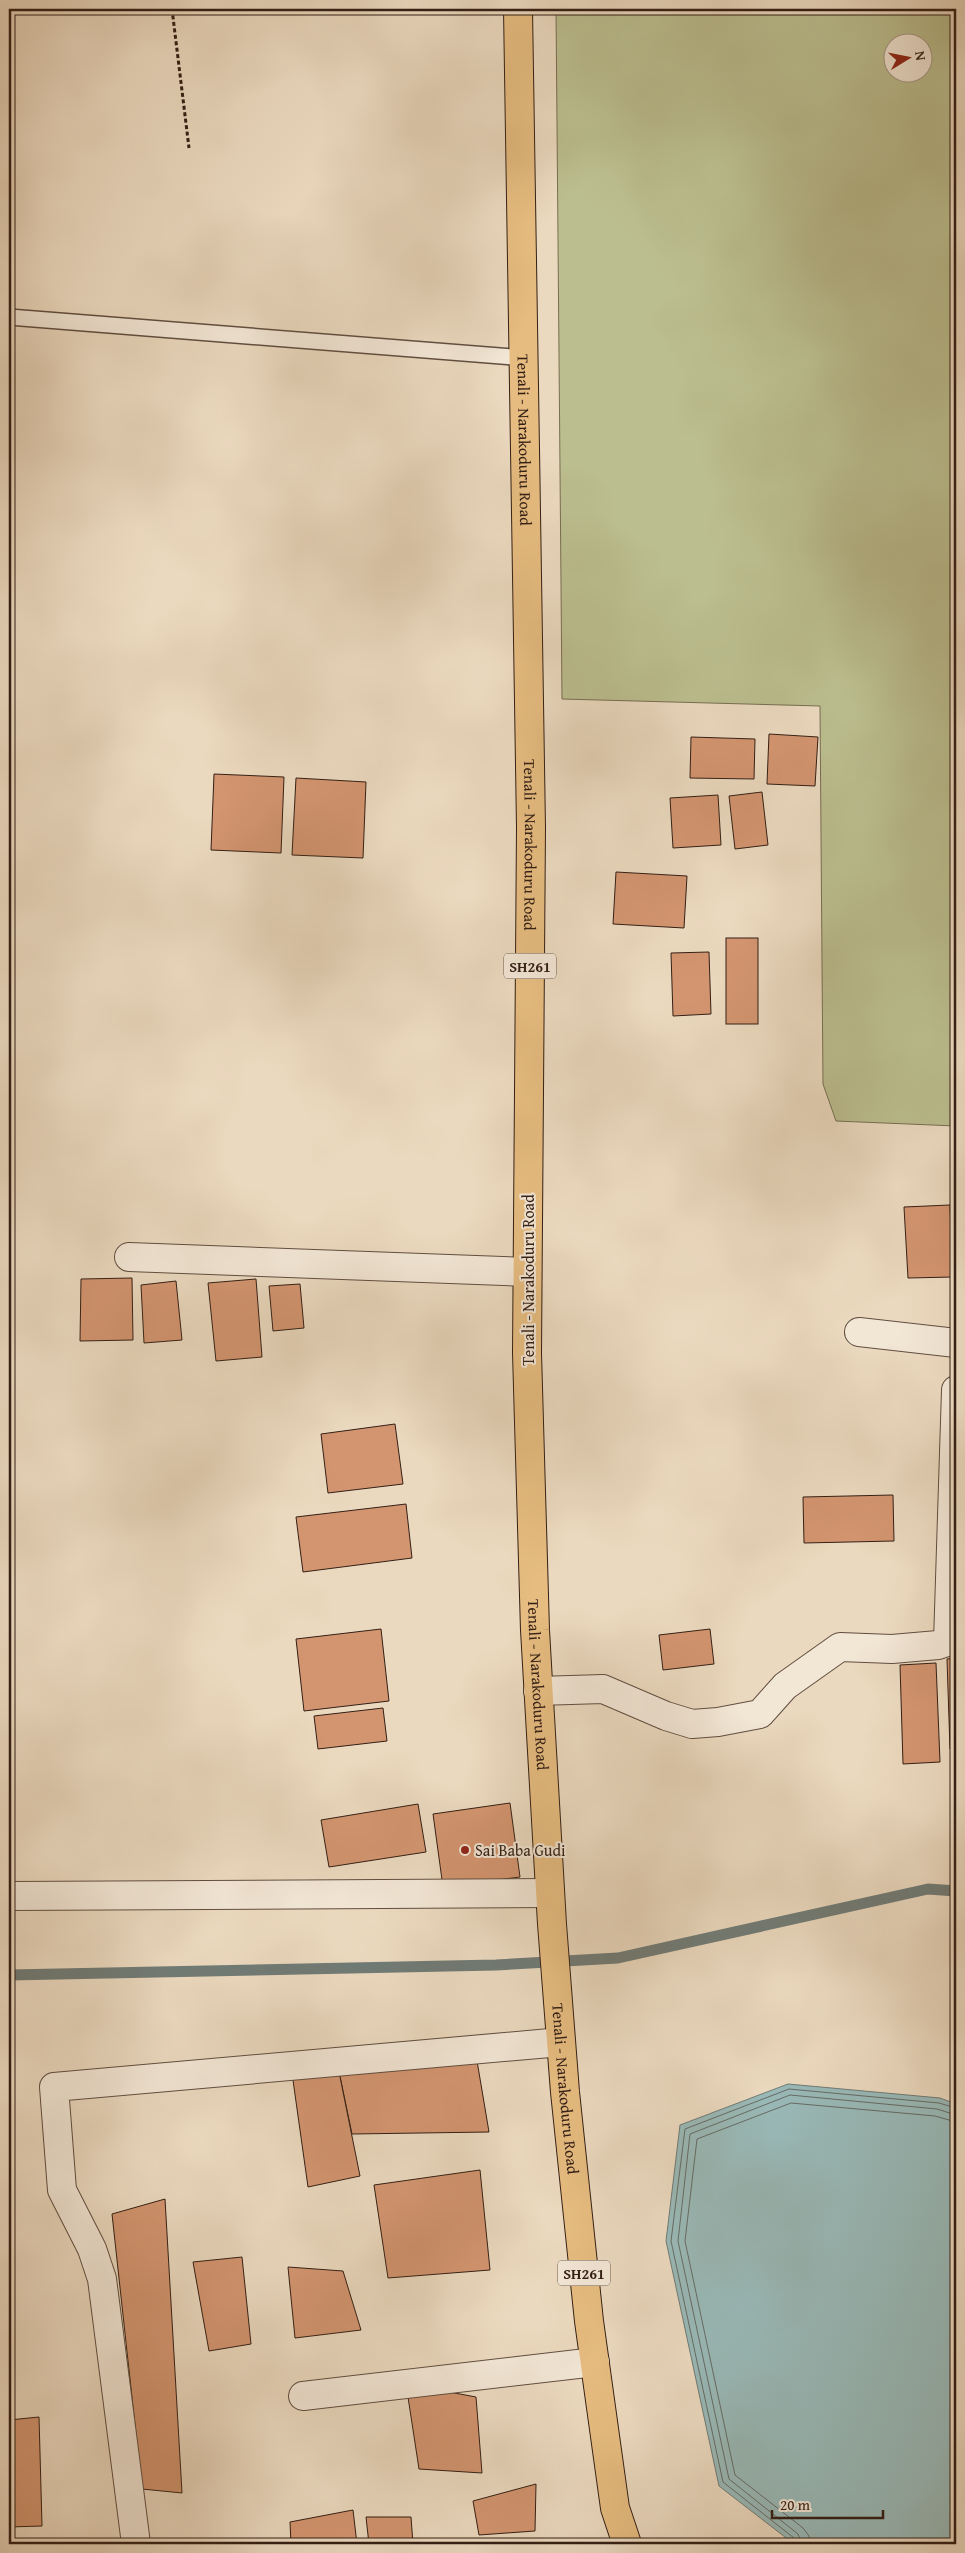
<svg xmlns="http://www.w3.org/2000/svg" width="965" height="2553" font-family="'Gentium Book Plus',serif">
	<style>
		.green { fill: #bbbe8f; stroke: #776e52; fill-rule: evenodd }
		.water { fill: #99b9b7; stroke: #707b76 }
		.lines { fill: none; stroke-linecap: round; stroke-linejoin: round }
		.shore { stroke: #666c66; stroke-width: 1 }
		.stream { stroke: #707b76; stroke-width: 11 }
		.building { fill: #d39570; stroke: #331f15 }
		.lane-casing { stroke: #614e40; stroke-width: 18 }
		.street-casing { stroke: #614e40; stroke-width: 30 }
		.primary-casing { stroke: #331f15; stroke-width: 30 }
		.path { stroke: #331f15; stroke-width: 3; stroke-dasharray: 4 2.5; stroke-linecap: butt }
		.lane { stroke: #f2e6d5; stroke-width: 15 }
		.street { stroke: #f2e6d5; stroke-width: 28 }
		.primary { stroke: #e6bc80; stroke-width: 28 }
		.poi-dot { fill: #8f2418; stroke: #f2e6d5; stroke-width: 2 }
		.labels { text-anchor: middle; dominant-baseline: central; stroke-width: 4; stroke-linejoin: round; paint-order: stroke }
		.shield { fill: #f2e6d5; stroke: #6c5b4f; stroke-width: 1 }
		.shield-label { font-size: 15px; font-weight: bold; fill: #331f15 }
		.street-label { font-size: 16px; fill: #331f15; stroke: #f2e6d5 }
		.poi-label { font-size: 16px; fill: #331f15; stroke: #f2e6d5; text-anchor: start }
	</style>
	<rect width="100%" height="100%" fill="#ebd9bf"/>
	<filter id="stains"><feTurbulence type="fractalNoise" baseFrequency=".004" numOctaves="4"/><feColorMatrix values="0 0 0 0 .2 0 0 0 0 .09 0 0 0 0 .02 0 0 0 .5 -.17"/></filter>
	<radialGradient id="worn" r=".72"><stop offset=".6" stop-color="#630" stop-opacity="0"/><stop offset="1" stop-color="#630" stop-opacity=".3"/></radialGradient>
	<path class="green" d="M556,9h400v1117l-120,-5 -13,-37 -3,-378 -258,-7zM892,42h30v30h-30z"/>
	<path class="water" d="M788,2084l152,14 16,6v440h-162l-75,-58 -53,-245 14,-116z"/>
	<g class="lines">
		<g class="shore">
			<path d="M796,2544l-2,-6 -71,-56 -52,-241 14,-112 104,-40 150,14 17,5"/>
			<path d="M802,2544l-4,-10 -69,-55 -51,-238 12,-107 100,-39 147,14 19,6"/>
			<path d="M810,2544l-1,-8 -6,-8 -68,-53 -50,-234 12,-102 94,-36 144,13 21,6"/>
		</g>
		<path class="stream" d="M9,1975l487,-10 122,-7 310,-69 28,2"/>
	</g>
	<g class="building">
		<path d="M769,734l49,3 -3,49 -48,-2z"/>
		<path d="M691,737l64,2 -1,40 -64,-1z"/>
		<path d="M214,774l70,3 -3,76 -70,-3z"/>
		<path d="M296,778l70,4 -3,76 -71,-3z"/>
		<path d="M762,792l6,53 -33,4 -6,-53z"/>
		<path d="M718,795l3,50 -48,3 -3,-50z"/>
		<path d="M616,872l71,4 -3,52 -71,-4z"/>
		<rect x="726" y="938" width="32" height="86"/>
		<path d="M709,952l2,62 -38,2 -2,-63z"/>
		<path d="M950,1205l3,72 -45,1 -4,-71z"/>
		<path d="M132,1278l1,62 -53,1 1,-62z"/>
		<path d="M256,1279l6,78 -46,4 -8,-78z"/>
		<path d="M176,1281l6,59 -38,3 -3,-58z"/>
		<path d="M300,1284l4,44 -31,3 -4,-45z"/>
		<path d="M395,1424l8,60 -75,9 -7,-59z"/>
		<path d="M893,1495l1,46 -90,2 -1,-46z"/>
		<path d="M406,1504l6,54 -109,14 -7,-55z"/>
		<path d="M381,1629l8,72 -85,10 -8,-72z"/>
		<path d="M710,1629l4,35 -51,6 -4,-35z"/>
		<path d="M956,1658v90l-6,1 -3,-90z"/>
		<path d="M936,1663l4,99 -37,2 -3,-99z"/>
		<path d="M383,1708l4,33 -69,8 -4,-33z"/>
		<path d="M510,1803l10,74 -77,10 -10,-73z"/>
		<path d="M418,1804l8,48 -97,15 -8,-47z"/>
		<path d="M475,2049l14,83 -137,2 -15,-72z"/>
		<path d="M337,2062l23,114 -52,11 -17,-121z"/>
		<path d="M480,2170l10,100 -102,8 -14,-93z"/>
		<path d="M165,2199l17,294 -40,-4 -30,-275z"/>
		<path d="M242,2257l9,87 -42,7 -16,-89z"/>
		<path d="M288,2267l55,4 18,59 -66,8z"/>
		<path d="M406,2384l70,13 6,76 -63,-4z"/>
		<path d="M39,2417l3,109 -33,1v-107z"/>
		<path d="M536,2484l-1,47 -56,4 -6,-34z"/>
		<path d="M353,2510l4,34h-66l-1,-22z"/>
		<path d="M366,2517h45l2,27h-44z"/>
	</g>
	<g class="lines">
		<defs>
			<path id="lane" d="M9,317l516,41"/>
			<g id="street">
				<path d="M129,1257l398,15"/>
				<path d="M859,1332l97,11"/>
				<path d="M948,1642l8,-252"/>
				<path d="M538,1691l65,-2 63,27 26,8 26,-2 42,-8 25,-28 55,-39 52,2 46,-4 18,-6"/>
				<path d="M9,1896l541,-3"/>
				<path d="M303,2396l292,-34"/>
				<path d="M136,2544l-34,-265 -10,-30 -30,-59 -8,-103 507,-45"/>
			</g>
			<g id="primary">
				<path id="s1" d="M518,9l13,819 -4,525 8,277 17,294 13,168 24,229 26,187 12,36"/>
			</g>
		</defs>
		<use href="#lane" class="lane-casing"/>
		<use href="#street" class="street-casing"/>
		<use href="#primary" class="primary-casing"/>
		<path class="path" d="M172,9l17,139"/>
		<use href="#lane" class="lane"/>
		<use href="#street" class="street"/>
		<use href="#primary" class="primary"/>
	</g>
	<circle class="poi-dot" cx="465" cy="1850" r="5"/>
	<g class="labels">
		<g class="shield">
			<rect x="504" y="953.5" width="52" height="25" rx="4"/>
			<rect x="558" y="2260.5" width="52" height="25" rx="4"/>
		</g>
		<g class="shield-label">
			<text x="530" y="966">SH261</text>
			<text x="584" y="2273">SH261</text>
		</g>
		<g class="street-label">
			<text stroke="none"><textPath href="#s1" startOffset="431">Tenali - Narakoduru Road</textPath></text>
			<text stroke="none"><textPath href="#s1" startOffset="836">Tenali - Narakoduru Road</textPath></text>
			<text transform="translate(528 1280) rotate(-90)">Tenali - Narakoduru Road</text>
			<text stroke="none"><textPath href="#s1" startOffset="1676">Tenali - Narakoduru Road</textPath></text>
			<text stroke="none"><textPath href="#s1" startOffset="2081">Tenali - Narakoduru Road</textPath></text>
		</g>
		<g class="poi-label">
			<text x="475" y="1850">Sai Baba Gudi</text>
		</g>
	</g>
	<rect width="965" height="2553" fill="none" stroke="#ebd9bf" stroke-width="30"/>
	<rect x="10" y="10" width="945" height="2533" fill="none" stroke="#331f15" stroke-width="2.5"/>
	<rect x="15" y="15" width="935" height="2523" fill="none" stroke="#331f15"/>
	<g transform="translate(908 58) rotate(80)"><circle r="24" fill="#f2e6d5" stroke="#a69688"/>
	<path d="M0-4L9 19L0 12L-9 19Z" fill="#8f2418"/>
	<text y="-8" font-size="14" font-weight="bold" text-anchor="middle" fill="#331f15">N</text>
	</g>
	<path d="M772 2510v8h111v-8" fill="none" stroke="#331f15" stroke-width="2.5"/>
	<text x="780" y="2510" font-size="15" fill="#331f15" stroke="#f2e6d5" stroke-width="4" paint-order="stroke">20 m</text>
	<rect width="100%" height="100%" filter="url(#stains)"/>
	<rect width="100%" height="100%" fill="url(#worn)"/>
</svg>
